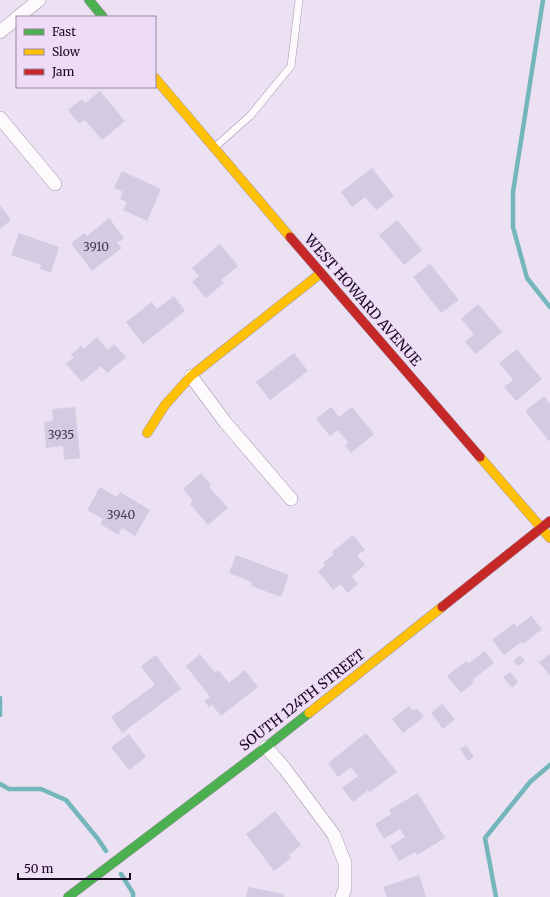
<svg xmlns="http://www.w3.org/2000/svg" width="550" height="897" font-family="Merriweather,serif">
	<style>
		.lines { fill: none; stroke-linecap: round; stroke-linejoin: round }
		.stream { stroke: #74b6bb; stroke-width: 4.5 }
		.building { fill: #d3cbe2 }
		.lane-casing { stroke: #a497aa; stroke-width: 8 }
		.street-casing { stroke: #a497aa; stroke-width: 14 }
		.fast-casing { stroke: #a497aa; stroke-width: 10 }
		.slow-casing { stroke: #a497aa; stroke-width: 10 }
		.jam-casing { stroke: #a497aa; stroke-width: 10 }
		.lane { stroke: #fcfafd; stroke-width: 7 }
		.street { stroke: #fcfafd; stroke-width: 13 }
		.fast { stroke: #4caf50; stroke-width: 9 }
		.slow { stroke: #ffc107; stroke-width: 9 }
		.jam { stroke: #c62828; stroke-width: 9 }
		.labels { text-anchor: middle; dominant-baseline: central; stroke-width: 3.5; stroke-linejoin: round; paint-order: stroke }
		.number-label { font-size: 12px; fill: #483a52 }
		.street-label { font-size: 14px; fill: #1a0922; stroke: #eedbf8 }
	</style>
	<rect width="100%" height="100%" fill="#ece1f2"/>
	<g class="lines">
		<g class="stream">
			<path d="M543,0l-30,192v35l14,51 23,29"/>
			<path d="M0,698v17"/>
			<path d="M0,784l9,5h32l25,11 32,39 8,12"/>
			<path d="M121,874l12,19v4"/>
			<path d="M496,897l-11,-59 45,-56 20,-17"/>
		</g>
	</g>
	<g class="building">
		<path d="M100,91l25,30 -23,19 -17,-20 -6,4 -11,-14 14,-11 3,4z"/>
		<path d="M372,168l22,28 -18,14 -11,-13 -13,10 -11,-15z"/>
		<path d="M122,171l39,18 -14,32 -24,-11 4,-8 -7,-3 3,-7 -9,-4z"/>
		<path d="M0,205l11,15 -11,9z"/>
		<path d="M109,218l15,20 -7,5 5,5 -30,23 -21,-28 13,-10 3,3z"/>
		<path d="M397,220l25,30 -18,15 -25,-30z"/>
		<path d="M19,233l40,14 -8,26 -11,-4 1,-4 -30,-10z"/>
		<path d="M220,244l18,22 -17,14 3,3 -18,15 -14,-16 7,-6 -7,-8z"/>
		<path d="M430,264l29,36 -18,13 -28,-36z"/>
		<path d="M174,296l11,15 -42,33 -17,-22 26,-20 5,7z"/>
		<path d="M478,304l24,28 -26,22 -11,-12 9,-8 -13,-15z"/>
		<path d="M97,337l11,13 6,-6 12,13 -19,16 -6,-7 -19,16 -16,-18 8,-7 -3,-2 10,-9 3,3z"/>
		<path d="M517,349l25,30 -26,22 -12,-14 9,-7 -14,-17z"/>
		<path d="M294,353l14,18 -38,29 -14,-18z"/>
		<path d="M544,396l6,8v36l-1,1 -24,-30z"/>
		<path d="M75,407l5,51 -16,2 -1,-14 -17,2 -2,-26 9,-1 -1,-12z"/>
		<path d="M331,407l8,10 13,-10 22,27 -23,19 -6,-8 3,-3 -10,-12 -8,6 -14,-17z"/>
		<path d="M201,473l10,12 -2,2 19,21 -20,17 -18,-21 3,-3 -10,-12z"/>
		<path d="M100,487l17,10 3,-5 30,18 -15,26 -13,-8 -4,7 -18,-11 3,-5 -16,-9z"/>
		<path d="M353,535l12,15 -8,5 8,10 -13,11 6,8 -11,9 -6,-9 -8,6 -15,-19 7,-5 -2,-3 11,-9 -2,-2z"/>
		<path d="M236,555l53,20 -8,22 -30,-11 1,-4 -23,-9z"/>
		<path d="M531,616l11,13 -19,15 -2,-2 -17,13 -12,-15 22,-17 3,4z"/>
		<path d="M485,651l9,12 -22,17 2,2 -13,11 -14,-17 19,-15 3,2z"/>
		<path d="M200,654l15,19 3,-3 11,13 16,-13 13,17 -37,29 -9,-11 -3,2 -5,-6 6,-4 -24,-31z"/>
		<path d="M550,654v22l-11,-14z"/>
		<path d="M156,655l25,34 -59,44 -11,-16 44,-32 -14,-19z"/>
		<path d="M520,655l5,6 -7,5 -5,-5z"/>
		<path d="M510,672l8,10 -6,6 -9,-11z"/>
		<path d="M442,704l13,15 -12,10 -12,-16z"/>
		<path d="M409,706l4,5 4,-3 7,9 -21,16 -11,-14z"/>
		<path d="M366,733l31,39 -27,20 -2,-2 -15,12 -11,-14 16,-12 -7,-9 -13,10 -10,-14z"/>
		<path d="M129,734l17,23 -17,13 -18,-23z"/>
		<path d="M466,745l8,12 -6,4 -8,-12z"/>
		<path d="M418,793l27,45 -28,17 -2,-3 -16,9 -9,-15 15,-9 -5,-8 -16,10 -9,-15 16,-10 -2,-4z"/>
		<path d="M275,811l26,34 -12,10 2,3 -17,13 -28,-37z"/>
		<path d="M419,875l7,22h-39l-4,-10z"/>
		<path d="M248,887l36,7v3h-38z"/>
	</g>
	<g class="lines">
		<defs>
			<path id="lane" d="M215,147l35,-31 41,-50 8,-66"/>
			<g id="street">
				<path d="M18,17l21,-17"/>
				<path d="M0,32l17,-14"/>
				<path d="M0,118l55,66"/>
				<path d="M191,376l34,46 66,77"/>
				<path d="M266,747l19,22 49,66 11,28v25l-3,9"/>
			</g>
			<g id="fast">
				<path d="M89,0l14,17"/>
				<path d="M68,897l198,-150 43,-34"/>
			</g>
			<g id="slow">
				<path d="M155,78l135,159"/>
				<path d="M147,433l18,-28 26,-29 130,-103"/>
				<path d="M480,457l70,81"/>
				<path d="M309,713l133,-106"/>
			</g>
			<g id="jam">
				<path d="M290,237l190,220"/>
				<path d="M442,607l108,-86"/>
			</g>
		</defs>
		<use href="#lane" class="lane-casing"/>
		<use href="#street" class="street-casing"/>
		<use href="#fast" class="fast-casing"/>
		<use href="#slow" class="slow-casing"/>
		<use href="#jam" class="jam-casing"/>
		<use href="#lane" class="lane"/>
		<use href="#street" class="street"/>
		<use href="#fast" class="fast"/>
		<use href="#slow" class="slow"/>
		<use href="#jam" class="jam"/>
	</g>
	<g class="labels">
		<g class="number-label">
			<text x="96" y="246">3910</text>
			<text x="61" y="434">3935</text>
			<text x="121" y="514">3940</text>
		</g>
		<g class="street-label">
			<text transform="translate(363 300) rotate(49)">WEST HOWARD AVENUE</text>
			<text transform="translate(302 700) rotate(-38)">SOUTH 124TH STREET</text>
		</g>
	</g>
	<rect x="16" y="16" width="140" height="72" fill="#eedbf8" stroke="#9987a2"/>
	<rect x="24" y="29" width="20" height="6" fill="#4caf50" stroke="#9987a2"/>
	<text x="52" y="36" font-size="12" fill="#1a0922">Fast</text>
	<rect x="24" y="49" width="20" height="6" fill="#ffc107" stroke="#9987a2"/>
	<text x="52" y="56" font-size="12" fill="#1a0922">Slow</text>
	<rect x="24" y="69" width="20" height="6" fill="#c62828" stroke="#9987a2"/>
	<text x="52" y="76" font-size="12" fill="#1a0922">Jam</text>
	<path d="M18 873v6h112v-6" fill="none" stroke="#1a0922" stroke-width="2"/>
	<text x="24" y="873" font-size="12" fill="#1a0922" stroke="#eedbf8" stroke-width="3" paint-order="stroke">50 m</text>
</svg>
